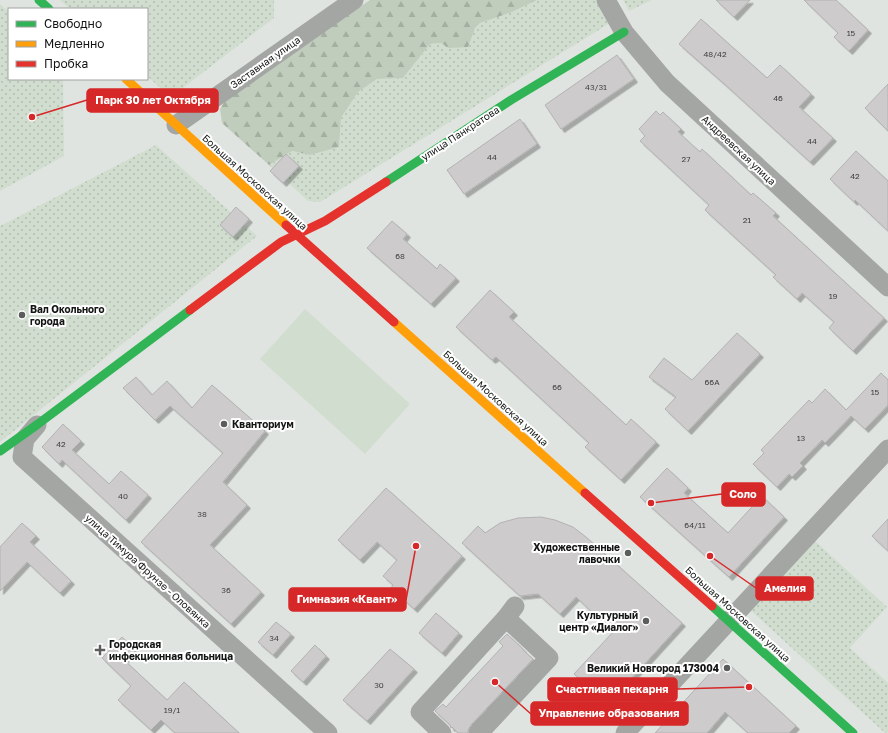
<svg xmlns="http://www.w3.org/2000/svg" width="888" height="733" font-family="'Golos Text',sans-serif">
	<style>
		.green { fill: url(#green-dots) }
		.forest { fill: url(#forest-firs) }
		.pitch { fill: #d1decf }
		.building { fill: #cecbcd; stroke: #b2b2b2; filter: url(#shadow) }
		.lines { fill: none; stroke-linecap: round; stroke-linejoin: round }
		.street { stroke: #a4a6a4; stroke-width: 19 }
		.fast { stroke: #30b455; stroke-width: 9 }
		.slow { stroke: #ff9f0a; stroke-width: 9 }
		.jam { stroke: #e5322d; stroke-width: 9 }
		.poi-dot { fill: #5a5d5a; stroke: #fff; stroke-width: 1.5 }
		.labels { text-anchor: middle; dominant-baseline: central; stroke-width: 4; stroke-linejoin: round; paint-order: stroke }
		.number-label { font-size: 8px; fill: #414241 }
		.street-label { font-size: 10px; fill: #121512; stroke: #fff }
		.poi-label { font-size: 10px; font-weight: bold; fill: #121512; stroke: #fff; text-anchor: start }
		.leader { fill: none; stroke: #d62828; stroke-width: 1.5 }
		.callout-dot { fill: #d62828; stroke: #fff; stroke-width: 1.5 }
		.callout { fill: #d62828; stroke: #d62828; stroke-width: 1.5 }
		.callout-label { font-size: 11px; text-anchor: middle; font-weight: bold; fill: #fff }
	</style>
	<defs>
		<pattern id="green-dots" width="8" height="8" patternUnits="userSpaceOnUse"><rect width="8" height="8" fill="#d1decf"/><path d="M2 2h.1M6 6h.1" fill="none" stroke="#b2beb1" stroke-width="1.8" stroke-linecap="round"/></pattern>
		<pattern id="forest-firs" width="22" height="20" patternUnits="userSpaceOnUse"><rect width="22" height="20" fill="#c0cdbd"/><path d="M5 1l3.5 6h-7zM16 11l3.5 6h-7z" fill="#a4afa1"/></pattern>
		<filter id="shadow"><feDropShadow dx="3.5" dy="3.5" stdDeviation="0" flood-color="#0004"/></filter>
	</defs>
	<rect width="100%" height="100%" fill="#e0e4e0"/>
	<g class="green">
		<path d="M60,0h214v18l-103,79 -24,-21v-67h-77z"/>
		<path d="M537,0h59l14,23 -290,179 -12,-1 -39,-36 23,-14 18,4 29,-8 2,-29 17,-26 19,-13 26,-1 27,-34 11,-1 34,-15 5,-5 32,-11z"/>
		<path d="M623,0h29l-23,11z"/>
		<path d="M0,4l9,8v67h54l1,77 -64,35z"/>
		<path d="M156,145l101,91 -257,206v-216z"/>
		<path d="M812,538l75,69 -37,41 38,35v50h-3l-137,-125z"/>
	</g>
	<path class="forest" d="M370,0h167l-25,12 -32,11 -5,5 -7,19 -19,1 -8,-5 -11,1 -27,34 -26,1 -19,13 -17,26 -2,29 -29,8 -18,-4 -23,14 -47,-42 -2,-14 6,-10z"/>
	<path class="pitch" d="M305,309l105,95 -45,50 -105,-95z"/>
	<g class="building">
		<path d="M716,0h34l-16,17z"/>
		<path d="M804,0h32l32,30 -19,21 -15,-14 4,-4z"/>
		<path d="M701,19l66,59 13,-13 31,29 -12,13 34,31 -23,24 -80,-73 -51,-45z"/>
		<path d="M617,55l17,24 -73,50 -16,-24z"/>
		<path d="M888,84v47l-23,-23z"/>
		<path d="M656,111l4,4 3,-3 18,17 -3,3 22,20 2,-3 49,46 2,-2 23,20 -3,3 111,102 -31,33 -24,-23 5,-6 -32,-29 -5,6 -24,-22 3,-2 -71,-65 4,-5 -69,-64 5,-5 -6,-7z"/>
		<path d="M520,119l17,25 -73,50 -17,-24z"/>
		<path d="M856,151l32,30v50l-33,-31 -1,2 -24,-23z"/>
		<path d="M286,154l13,12 -16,17 -13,-12z"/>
		<path d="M236,207l13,12 -16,18 -13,-12z"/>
		<path d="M392,221l15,13 -4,5 34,30 3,-5 16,14 -25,26 -64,-56z"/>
		<path d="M490,290l24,22 -5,5 117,108 5,-6 25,23 -35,38 -36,-33 4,-4 -93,-86 -4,3 -36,-33z"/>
		<path d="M737,333l23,21 -72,77 -23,-22 11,-12 -27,-20 15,-19 28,22z"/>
		<path d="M881,373l7,7v25l-23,24 -14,-13 -26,27 -3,-3 -22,23 3,3 -11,11 -3,-3 -12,13 -24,-23 11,-11 -3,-3 48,-50 3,3 13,-14 21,21z"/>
		<path d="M136,377l16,18 15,-14 25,27 20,-23 53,46 -42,51 24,23 -37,40 51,47 -30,32 -90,-82 82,-89 -53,-47 -15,14 -32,-32z"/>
		<path d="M63,424l18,17 -9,9 37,34 12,-13 27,24 -22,25 -64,-60 -3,4 -17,-17z"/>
		<path d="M667,468l21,20 -4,5 44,40 34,-37 22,21 -55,60 -89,-80z"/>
		<path d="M386,488l76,68 -48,53 -23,-21 2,-3 -10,-9 14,-16 -20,-18 -17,18 -22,-20z"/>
		<path d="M541,517l14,3 18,7 13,10 96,86 -75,82 -33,-31 39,-42 -37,-35 -16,17 -22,-20 -18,2 -58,-53 16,-17 7,7 15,-10 18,-5z"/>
		<path d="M888,519v32l-16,-15z"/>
		<path d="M22,523l14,13 -6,6 41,39 -11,12 -33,-31 -27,29v-44z"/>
		<path d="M436,613l23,20 -17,20 -23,-20z"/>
		<path d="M276,622l15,12 -18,21 -15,-13z"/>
		<path d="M507,634l16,15v1l10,9 -62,66 -3,5v3h-10l-6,-6 -1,1 -1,-3 -15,-14 8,-7 3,3 57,-61 -4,-4z"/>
		<path d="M122,637l13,12 -11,11 43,40 17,-18 55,51h-64l-14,-13 -10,10 -33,-30 13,-14 -29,-28z"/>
		<path d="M315,645l11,11 -23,26 -12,-11z"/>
		<path d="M390,649l24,20 -47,52 -24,-21z"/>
		<path d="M723,659l73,67 -7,7h-41l-23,-21 -18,21h-52z"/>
	</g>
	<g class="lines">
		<g class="street">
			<path d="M606,0l18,32 43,51 221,204"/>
			<path d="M176,125l178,-125"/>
			<path d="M37,425l-12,14 -3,18 306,276"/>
			<path d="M442,733l-22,-21 86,-94 9,-12"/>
			<path d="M479,733l70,-75 -43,-40"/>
			<path d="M625,733l263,-284"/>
		</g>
		<g class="fast">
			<path d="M39,0l10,9"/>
			<path d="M386,182l125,-82 113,-68"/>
			<path d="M0,451l38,-27 152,-114"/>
			<path d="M712,606l141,127"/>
		</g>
		<g class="slow">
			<path d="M126,79l160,146"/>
			<path d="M394,322l191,171"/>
		</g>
		<g class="jam">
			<path d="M286,225l108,97"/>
			<path d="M190,310l91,-68 44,-21 61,-39"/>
			<path d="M585,493l127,113"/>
		</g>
	</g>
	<g class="poi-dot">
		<circle cx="22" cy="315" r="4"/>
		<circle cx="224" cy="424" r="4"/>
		<circle cx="628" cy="553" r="4"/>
		<circle cx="646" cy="621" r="4"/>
		<path d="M98 644h4v4h4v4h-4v4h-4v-4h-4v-4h4z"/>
		<circle cx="727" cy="668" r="4"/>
	</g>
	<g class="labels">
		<g class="number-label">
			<text x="851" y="33">15</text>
			<text x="715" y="54">48/42</text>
			<text x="596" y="87">43/31</text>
			<text x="778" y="98">46</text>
			<text x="812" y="141">44</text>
			<text x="492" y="157">44</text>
			<text x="686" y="159">27</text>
			<text x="855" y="176">42</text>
			<text x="747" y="220">21</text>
			<text x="400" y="256">68</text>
			<text x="833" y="296">19</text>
			<text x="712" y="382">66А</text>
			<text x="557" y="387">66</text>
			<text x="875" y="392">15</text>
			<text x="801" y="438">13</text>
			<text x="61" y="444">42</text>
			<text x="123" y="496">40</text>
			<text x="202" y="514">38</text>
			<text x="695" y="525">64/11</text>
			<text x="226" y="590">36</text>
			<text x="274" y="638">34</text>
			<text x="379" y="685">30</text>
			<text x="172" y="710">19/1</text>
		</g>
		<g class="street-label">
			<text transform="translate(265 62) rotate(-35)">Заставная улица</text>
			<text transform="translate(460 133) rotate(-33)">улица Панкратова</text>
			<text transform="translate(739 150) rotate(43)">Андреевская улица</text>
			<text transform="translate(255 182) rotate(42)">Большая Московская улица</text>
			<text transform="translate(496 398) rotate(42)">Большая Московская улица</text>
			<text transform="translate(148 571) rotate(42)">улица Тимура Фрунзе - Оловянка</text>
			<text transform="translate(738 614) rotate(42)">Большая Московская улица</text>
		</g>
		<g class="poi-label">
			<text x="30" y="309">Вал Окольного<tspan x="30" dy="12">города</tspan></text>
			<text x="232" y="424">Кванториум</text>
			<text x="620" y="547" text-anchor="end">Художественные<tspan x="620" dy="12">лавочки</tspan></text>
			<text x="638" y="615" text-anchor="end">Культурный<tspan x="638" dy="12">центр «Диалог»</tspan></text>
			<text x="109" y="644">Городская<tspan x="109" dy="12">инфекционная больница</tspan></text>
			<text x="719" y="668" text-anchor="end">Великий Новгород 173004</text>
		</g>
	</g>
	<path class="leader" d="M32 117L87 100M651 503L722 494M710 556L756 588M416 546L406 600M749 687L677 689M495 682L531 714"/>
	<g class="callout-dot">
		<circle cx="32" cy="117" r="4"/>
		<circle cx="651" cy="503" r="4"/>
		<circle cx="710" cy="556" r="4"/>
		<circle cx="416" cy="546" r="4"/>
		<circle cx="749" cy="687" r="4"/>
		<circle cx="495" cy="682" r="4"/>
	</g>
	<g class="callout">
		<rect x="87" y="89" width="131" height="23" rx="4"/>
		<rect x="722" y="483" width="43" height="23" rx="4"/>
		<rect x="756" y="577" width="57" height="23" rx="4"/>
		<rect x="289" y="588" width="117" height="23" rx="4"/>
		<rect x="548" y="678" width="129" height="23" rx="4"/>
		<rect x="531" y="702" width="157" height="23" rx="4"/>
	</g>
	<g class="callout-label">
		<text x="153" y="104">Парк 30 лет Октября</text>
		<text x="743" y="498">Соло</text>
		<text x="785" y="592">Амелия</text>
		<text x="347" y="603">Гимназия «Квант»</text>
		<text x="612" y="693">Счастливая пекарня</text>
		<text x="609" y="717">Управление образования</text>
	</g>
	<rect x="8" y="8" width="140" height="72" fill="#ffffff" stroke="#a0a1a0"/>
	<rect x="16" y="21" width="20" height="6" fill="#30b455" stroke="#a0a1a0"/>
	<text x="44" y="28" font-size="12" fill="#121512">Свободно</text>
	<rect x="16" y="41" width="20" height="6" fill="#ff9f0a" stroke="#a0a1a0"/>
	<text x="44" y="48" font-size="12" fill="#121512">Медленно</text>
	<rect x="16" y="61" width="20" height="6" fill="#e5322d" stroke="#a0a1a0"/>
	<text x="44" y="68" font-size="12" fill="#121512">Пробка</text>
</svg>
